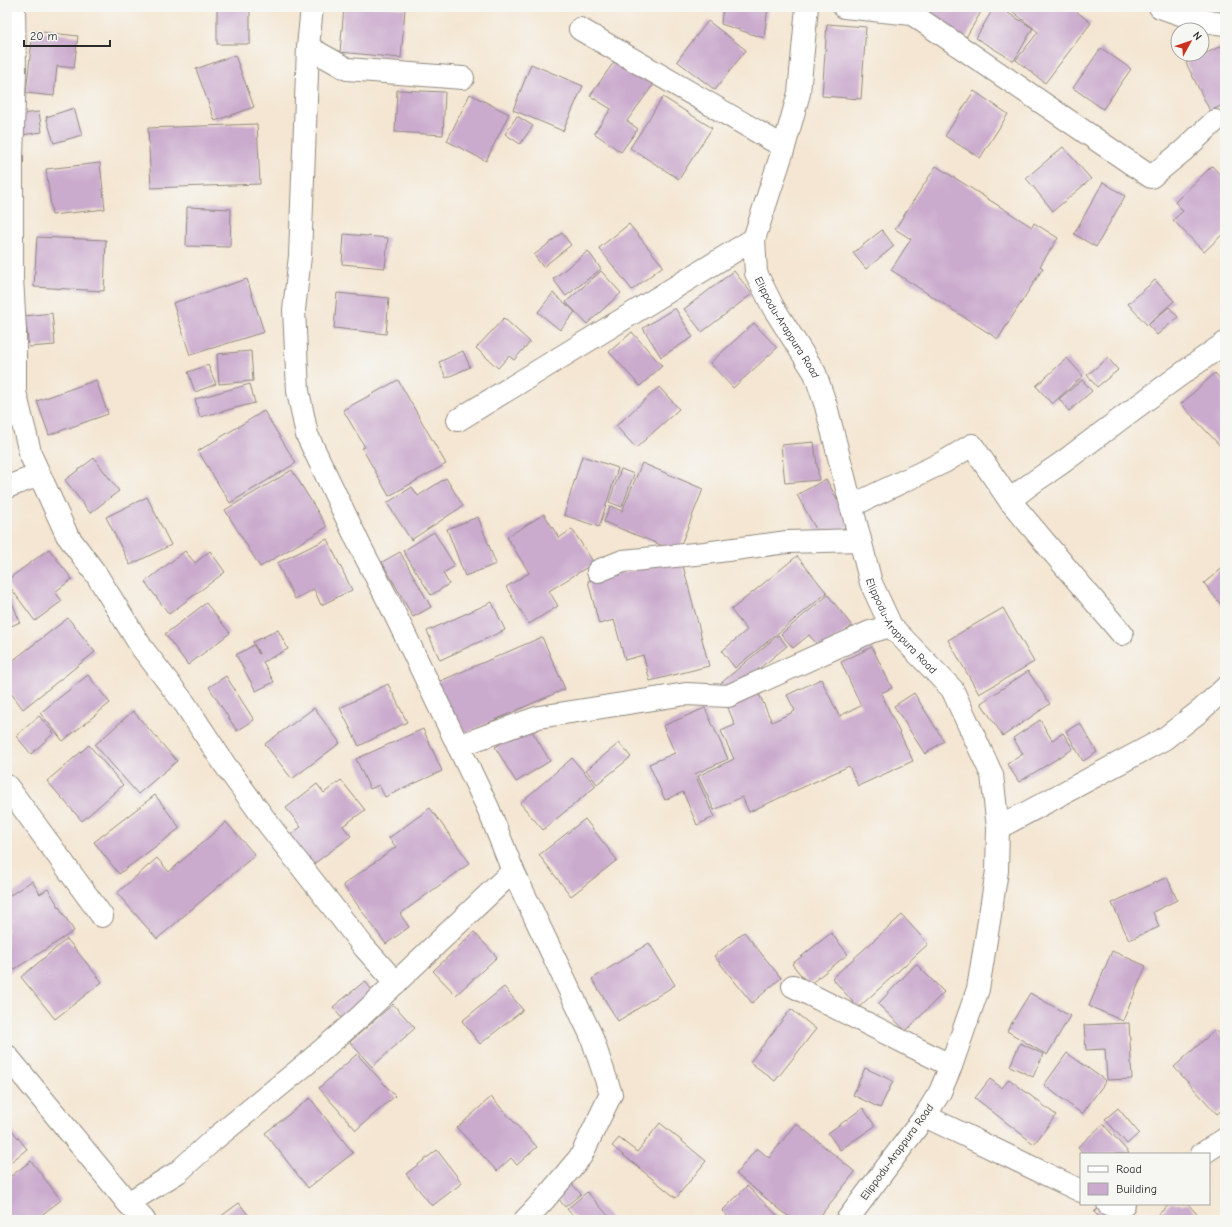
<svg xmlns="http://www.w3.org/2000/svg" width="1232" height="1227" font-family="'Comic Neue',sans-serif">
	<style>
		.building { fill: #caaacd }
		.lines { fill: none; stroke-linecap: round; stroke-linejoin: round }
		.minor-casing { stroke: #90887e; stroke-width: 24 }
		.minor { stroke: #fff; stroke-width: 22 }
		.labels { text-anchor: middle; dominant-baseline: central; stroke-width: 3.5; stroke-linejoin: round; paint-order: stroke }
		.street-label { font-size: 11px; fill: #2b2b2b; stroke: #f6f6f2 }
	</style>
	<rect width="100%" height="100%" fill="#f6f6f2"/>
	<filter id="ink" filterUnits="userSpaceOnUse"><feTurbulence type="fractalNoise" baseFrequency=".025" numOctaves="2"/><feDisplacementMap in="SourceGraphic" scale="8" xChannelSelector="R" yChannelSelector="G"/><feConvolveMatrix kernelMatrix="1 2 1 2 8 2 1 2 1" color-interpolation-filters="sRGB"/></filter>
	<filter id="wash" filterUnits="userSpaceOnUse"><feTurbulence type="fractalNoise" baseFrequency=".012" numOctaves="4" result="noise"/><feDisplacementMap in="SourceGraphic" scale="16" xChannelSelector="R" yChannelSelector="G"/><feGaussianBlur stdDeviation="0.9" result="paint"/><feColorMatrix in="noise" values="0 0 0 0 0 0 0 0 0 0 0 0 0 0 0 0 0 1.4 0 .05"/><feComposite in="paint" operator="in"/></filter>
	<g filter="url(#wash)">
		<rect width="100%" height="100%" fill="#f4e6d2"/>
		<g id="blocks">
			<g class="building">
				<rect x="217" y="7" width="33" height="37"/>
				<path d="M344,7h44l17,2 -4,49 -61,-6z"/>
				<path d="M723,7h45l-4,31 -43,-14z"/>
				<path d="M934,7h50l-19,32 -37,-22z"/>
				<path d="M994,7h4l35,21 -19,33 -38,-23z"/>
				<path d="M1007,7h64l20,16 -46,60 -29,-23 22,-28z"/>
				<path d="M708,21l38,29 -31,40 -38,-29z"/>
				<path d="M827,24l39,3 -5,72 -39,-3z"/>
				<path d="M33,31l45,5 -4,32 -17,-2 -3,30 -28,-3z"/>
				<path d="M1221,46l4,9v49l-15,7 -24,-48z"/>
				<path d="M1101,48l30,21 -28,40 -30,-21z"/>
				<path d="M235,55l19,52 -39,14 -19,-52z"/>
				<path d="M616,59l37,26 -26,36 11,8 -17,23 -27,-19 17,-24 -21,-13z"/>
				<path d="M531,64l52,22 -20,45 -50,-21z"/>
				<path d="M397,90l48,2 -2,43 -48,-3z"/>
				<path d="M974,91l34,23 -28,44 -35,-22z"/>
				<path d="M470,94l39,20 -23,47 -39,-20z"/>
				<path d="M663,97l49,31 -33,51 -49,-31z"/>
				<path d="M74,108l8,27 -28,8 -8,-26z"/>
				<path d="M39,112l3,20 -20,3 -3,-21z"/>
				<path d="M517,116l16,10 -13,18 -15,-10z"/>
				<path d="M257,124l3,60 -109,4 -3,-60z"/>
				<path d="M1063,147l28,32 -38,32 -27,-33z"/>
				<path d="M100,163l5,46 -53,6 -6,-46z"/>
				<path d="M936,166l96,61 2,-4 24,15 -18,28 3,2 -45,71 -107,-69 20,-31 -16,-10z"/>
				<path d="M1212,166l13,14v52l-21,20 -31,-32 10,-9 -8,-9z"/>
				<path d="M1103,182l22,14 -29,51 -22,-13z"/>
				<path d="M187,207l44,2 -1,38 -44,-1z"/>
				<path d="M629,224l34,42 -31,24 -33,-42z"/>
				<path d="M882,230l12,16 -28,23 -13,-16z"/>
				<path d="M562,233l9,12 -28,22 -9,-12z"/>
				<path d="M344,234l44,4 -3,30 -43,-4z"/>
				<path d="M37,237l69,3 -2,51 -70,-4z"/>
				<path d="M588,251l13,18 -35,27 -13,-17z"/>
				<path d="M601,271l20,22 -34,31 -21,-22z"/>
				<path d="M734,271l18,23 -50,38 -18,-23z"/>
				<path d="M247,279l17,53 -74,23 -17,-52z"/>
				<path d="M1155,280l19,21 -27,24 -19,-21z"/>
				<path d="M337,293l52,5 -3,36 -52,-6z"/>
				<path d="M553,293l22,19 -15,18 -22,-18z"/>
				<path d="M1169,307l9,10 -21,18 -9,-10z"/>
				<path d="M675,308l18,29 -32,20 -18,-29z"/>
				<path d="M52,313l3,32 -26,2 -4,-31z"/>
				<path d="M504,318l26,24 -16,18 -5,-4 -11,12 -22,-20z"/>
				<path d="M754,323l23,25 -44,40 -23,-25z"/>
				<path d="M632,332l30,34 -22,20 -31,-34z"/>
				<path d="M251,351l2,30 -34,3 -2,-30z"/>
				<path d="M463,351l7,16 -24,11 -7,-16z"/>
				<path d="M1067,358l16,18 -31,28 -16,-18z"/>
				<path d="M1108,358l10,12 -21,17 -10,-12z"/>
				<path d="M208,365l8,19 -21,8 -7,-20z"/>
				<path d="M1215,373l10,11v63l-2,2 -42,-45z"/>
				<path d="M96,380l12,34 -59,21 -12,-34z"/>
				<path d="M398,380l48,84 -57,32 -27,-48 3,-1 -22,-37z"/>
				<path d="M1082,380l10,11 -23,20 -10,-12z"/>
				<path d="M250,384l5,19 -55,14 -5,-18z"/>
				<path d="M659,387l20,22 -43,39 -20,-22z"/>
				<path d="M264,411l32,52 -66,40 -32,-52z"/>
				<path d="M814,442l5,38 -34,3 -4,-38z"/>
				<path d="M582,456l36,12 -19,59 -35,-12z"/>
				<path d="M94,458l25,33 -29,22 -25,-33z"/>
				<path d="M642,463l61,26 -25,63 -74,-30 6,-16 12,5z"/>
				<path d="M621,469l13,5 -12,33 -13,-5z"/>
				<path d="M292,470l35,57 -67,40 -35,-57z"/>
				<path d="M446,478l17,28 -52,34 -24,-37 25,-16 6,9z"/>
				<path d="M826,479l25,45 -29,16 -25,-45z"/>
				<path d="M147,497l24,48 -41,20 -24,-48z"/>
				<path d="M544,514l15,24 13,-9 22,34 -45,28 9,15 -29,18 -23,-37 23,-14 -22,-36z"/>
				<path d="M478,517l18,47 -31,12 -18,-47z"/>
				<path d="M434,532l21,34 -12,7 6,11 -18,11 -28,-44z"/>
				<path d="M327,539l25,51 -31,15 -7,-16 -19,10 -18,-36z"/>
				<path d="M49,549l23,30 -17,13 7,9 -27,20 -28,-38v-3z"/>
				<path d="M185,551l10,12 15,-12 15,21 -56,42 -24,-32z"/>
				<path d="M400,552l31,55 -18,10 -31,-55z"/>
				<path d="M797,556l30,37 -92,75 -13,-17 25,-21 -16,-20z"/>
				<path d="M681,558l28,108 -59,15 -7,-26 -18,5 -11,-40 -15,4 -11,-43z"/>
				<path d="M1225,566v44l-21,-27z"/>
				<path d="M7,590l13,32 -13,6z"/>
				<path d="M828,595l24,31 -30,24 -13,-15 -16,13 -12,-14z"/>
				<path d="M492,602l13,28 -65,30 -13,-29z"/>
				<path d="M206,603l24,30 -42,32 -23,-31z"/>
				<path d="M1003,608l31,54 -55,32 -31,-54z"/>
				<path d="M68,618l27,34 -72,57 -16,-21v-23z"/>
				<path d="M278,630l10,19 -25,13 11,20 -18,9 -20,-36 18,-10 5,9 -6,-12z"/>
				<path d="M778,635l9,11 -59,48 -8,-10z"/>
				<path d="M542,637l23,52 -106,47 -23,-53z"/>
				<path d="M872,647l20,41 -11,5 32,68 -55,25 -9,-20 -100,46 -7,-15 -28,13 -16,-34 36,-17 -13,-28 14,-6 -7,-17 31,-14 13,28 23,-11 -8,-16 34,-16 18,37 22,-10 -20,-44z"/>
				<path d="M1028,671l22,33 -47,32 -22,-33z"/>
				<path d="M88,675l22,28 -47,38 -23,-28z"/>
				<path d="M226,676l28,44 -17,11 -28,-44z"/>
				<path d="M388,684l19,38 -48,24 -19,-38z"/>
				<path d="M914,693l30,48 -19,13 -31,-48z"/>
				<path d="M314,708l26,35 -48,36 -27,-35z"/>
				<path d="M705,708l23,51 -33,15 19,43 -17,8 -14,-33 -18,8 -16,-36 26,-11 -12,-27z"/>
				<path d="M133,711l44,50 -39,33 -43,-49z"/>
				<path d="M39,716l15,17 -23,21 -15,-18z"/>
				<path d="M1040,720l12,20 11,-7 10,16 -54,33 -12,-18 16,-10 -10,-16z"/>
				<path d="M1080,723l17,29 -14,9 -17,-30z"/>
				<path d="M529,726l21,35 -34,21 -21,-35z"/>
				<path d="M423,729l19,42 -57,26 -6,-12 -9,4 -14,-30z"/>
				<path d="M619,743l12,14 -34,27 -11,-14z"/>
				<path d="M89,745l34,40 -41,36 -35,-40z"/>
				<path d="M572,758l24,28 -53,44 -23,-27z"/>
				<path d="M341,780l24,30 -22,16 8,10 -40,30 -23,-30 13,-9 -15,-19 31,-24 7,9z"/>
				<path d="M155,795l25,33 -61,46 -25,-32z"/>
				<path d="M430,808l40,55 -70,51 9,13 -23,17 -43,-59 53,-38 -7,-9z"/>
				<path d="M585,819l32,41 -46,36 -32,-41z"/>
				<path d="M226,822l29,33 -98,84 -40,-46 40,-35 12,14z"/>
				<path d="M1167,877l10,23 -24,12 6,15 -30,13 -17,-37z"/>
				<path d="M32,881l8,13 8,-5 26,42 -67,43v-77z"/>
				<path d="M902,915l26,29 -70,64 -26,-30z"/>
				<path d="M474,932l23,25 -41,38 -23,-24z"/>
				<path d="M744,932l37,46 -29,25 -38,-47z"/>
				<path d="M831,933l17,21 -39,31 -17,-21z"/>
				<path d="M67,939l35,43 -47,37 -34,-42z"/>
				<path d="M649,943l26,42 -57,36 -26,-42z"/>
				<path d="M1112,951l34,15 -23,55 -34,-15z"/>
				<path d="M916,964l28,28 -38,39 -28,-27z"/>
				<path d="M365,981l12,16 -32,26 -12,-16z"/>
				<path d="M504,987l19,23 -43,34 -18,-23z"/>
				<path d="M1030,993l40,23 -23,39 -40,-24z"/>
				<path d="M393,1004l22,24 -43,39 -22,-25z"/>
				<path d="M791,1009l25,20 -41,52 -25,-19z"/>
				<path d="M1129,1023l3,56 -25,1 -2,-31 -19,1 -2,-25z"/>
				<path d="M1215,1030l10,11v66l-8,7 -43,-47z"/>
				<path d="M1020,1043l23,11 -10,23 -23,-11z"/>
				<path d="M1067,1053l39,28 -24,33 -38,-29z"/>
				<path d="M357,1054l38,42 -39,34 -37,-42z"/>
				<path d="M865,1068l28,13 -13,27 -27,-13z"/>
				<path d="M990,1079l12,9 7,-9 47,36 -22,29 -59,-46z"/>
				<path d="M491,1097l46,50 -20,18 -6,-7 -14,13 -40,-43z"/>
				<path d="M310,1098l43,55 -45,35 -43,-55z"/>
				<path d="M863,1108l12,18 -35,24 -12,-17z"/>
				<path d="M1118,1108l21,25 -12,11 -22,-25z"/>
				<path d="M660,1123l46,38 -30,37 -64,-52 7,-8 18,14z"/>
				<path d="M796,1123l59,49 -38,48h-24l-57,-46 21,-26 12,10z"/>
				<path d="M7,1124l20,25 -20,16z"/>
				<path d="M1103,1124l26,29 -1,1h-44l-6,-7z"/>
				<path d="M437,1150l25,33 -30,23 -26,-32z"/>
				<path d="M31,1161l30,39 -26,20h-28v-41z"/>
				<path d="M570,1182l11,12 -16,13 -10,-13z"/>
				<path d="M747,1186l35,34h-50l-10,-9z"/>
				<path d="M587,1192l25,28h-35l-10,-11z"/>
				<path d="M239,1203l13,17h-36z"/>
				<path d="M1103,1204h31l-18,16h-14l-8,-8z"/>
				<path d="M1170,1204h18l13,15 -47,1 -1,-1z"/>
			</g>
		</g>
	</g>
	<g filter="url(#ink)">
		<use href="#blocks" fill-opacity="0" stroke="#90887e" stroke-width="1"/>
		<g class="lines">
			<defs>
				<g id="minor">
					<path d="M14,7l1,64 -3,86v121l3,52v62l16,64 36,79 29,39 46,74 43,56 40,61 44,60 95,122 32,36"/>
					<path d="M312,7l-4,40 -8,209 -6,54 4,81 9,44 53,111 31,60 97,202 25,63 78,164 20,59 -30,62 -37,44 -19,20"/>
					<path id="s1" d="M807,7l-8,86 -15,54 -30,92 2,34 17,34 42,66 11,33 45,177 20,43 61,63 40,86 6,53 -1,43 -19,118 -27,77 -11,26 -15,24 -78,104"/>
					<path d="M844,7l68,7 239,163 32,-26 32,-30"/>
					<path d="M1160,7c22,8 42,15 65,17"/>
					<path d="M580,29l204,118"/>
					<path d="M308,47l39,22 116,9"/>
					<path d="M458,420l296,-181"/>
					<path d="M7,487l32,-12"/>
					<path d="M1010,501l112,133"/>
					<path d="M851,506l93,-44 28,-17 38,56c18,-18 41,-29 61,-45 51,-38 102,-77 154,-113"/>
					<path d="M598,571l25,-10 82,-8 82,-11 73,-2"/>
					<path d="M458,746l81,-29 147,-23 42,2 142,-64 21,-6"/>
					<path d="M7,786l95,130"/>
					<path d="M998,828l166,-89 36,-28 25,-23"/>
					<path d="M793,986l158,80"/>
					<path d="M7,1056l121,147 16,17"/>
					<path d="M925,1116l156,75"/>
					<path d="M1202,1154l23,-15"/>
					<path d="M128,1203l50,-31 34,-31 93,-76 57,-50 151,-144"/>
					<path d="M1108,1204l9,4 7,-4"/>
				</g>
			</defs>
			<use href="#minor" class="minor-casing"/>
			<use href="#minor" class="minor"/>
		</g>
	</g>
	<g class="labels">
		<g class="street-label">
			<text stroke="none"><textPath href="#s1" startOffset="336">Elippodu-Arappura Road</textPath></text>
			<text stroke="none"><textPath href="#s1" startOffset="660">Elippodu-Arappura Road</textPath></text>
			<text transform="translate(897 1152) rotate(-54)">Elippodu-Arappura Road</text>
		</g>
	</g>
	<rect width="1232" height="1227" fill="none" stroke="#f6f6f2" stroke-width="24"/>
	<rect x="1080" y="1153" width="130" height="52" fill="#f6f6f2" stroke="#a5a5a2"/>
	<rect x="1088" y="1166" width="20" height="6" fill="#ffffff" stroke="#a5a5a2"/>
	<text x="1116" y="1173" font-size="12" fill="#2b2b2b">Road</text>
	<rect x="1088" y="1183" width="20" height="12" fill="#caaacd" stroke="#a5a5a2"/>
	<text x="1116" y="1193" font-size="12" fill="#2b2b2b">Building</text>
	<g transform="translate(1190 42) rotate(50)"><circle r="19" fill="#f6f6f2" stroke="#a5a5a2"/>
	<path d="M0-3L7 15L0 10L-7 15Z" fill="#c8321e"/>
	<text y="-6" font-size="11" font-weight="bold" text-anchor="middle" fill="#2b2b2b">N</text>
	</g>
	<path d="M24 40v6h86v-6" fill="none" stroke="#2b2b2b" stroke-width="2"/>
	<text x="30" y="40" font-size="12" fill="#2b2b2b" stroke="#f6f6f2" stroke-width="3" paint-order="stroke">20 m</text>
</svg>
